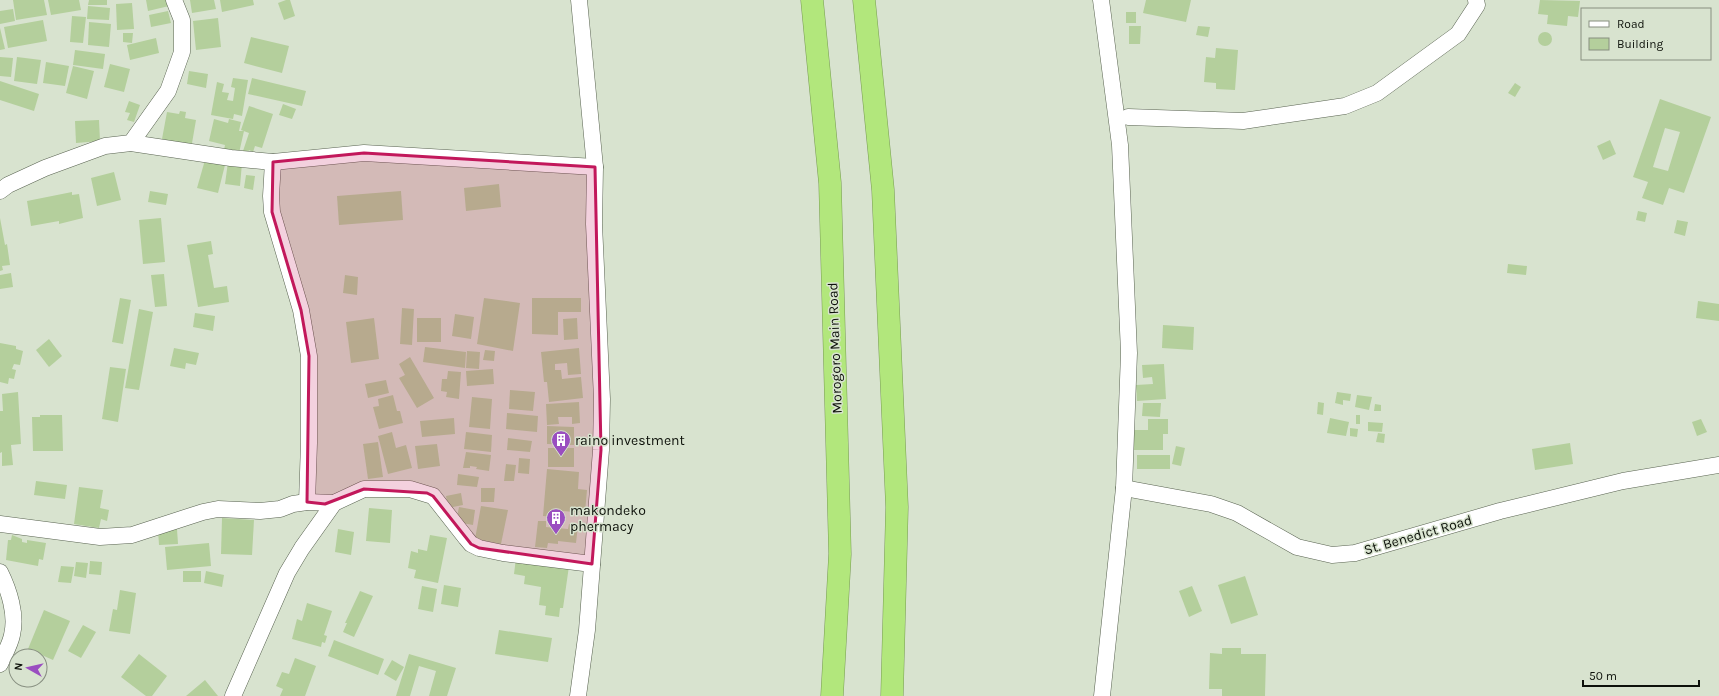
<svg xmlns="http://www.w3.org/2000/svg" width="1719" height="696" font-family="Karla,sans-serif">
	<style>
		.building { fill: #b4cf9c; fill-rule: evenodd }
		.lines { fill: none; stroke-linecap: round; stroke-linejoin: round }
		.street-casing { stroke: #596351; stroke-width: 17 }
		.highway-casing { stroke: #789c54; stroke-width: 23 }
		.street { stroke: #fff; stroke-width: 16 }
		.highway { stroke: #b2e77c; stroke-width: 22 }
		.marked { fill: #c2185b; fill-opacity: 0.2; stroke: #c2185b; stroke-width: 3; stroke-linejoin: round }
		.labels { text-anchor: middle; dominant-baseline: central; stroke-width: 3; stroke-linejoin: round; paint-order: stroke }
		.street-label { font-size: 14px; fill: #0d110a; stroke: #d8e3cf }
		.poi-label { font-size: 14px; fill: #0d110a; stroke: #d8e3cf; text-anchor: start }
	</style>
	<rect width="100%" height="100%" fill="#d8e3cf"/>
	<g class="building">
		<path d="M13,0h31l3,15 -31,5z"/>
		<path d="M48,0h31l2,10 -30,5z"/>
		<path d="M89,0h18v5h-19z"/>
		<path d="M146,0h21l2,6 -21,5z"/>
		<path d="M190,0h24l2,9 -24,4z"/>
		<path d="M220,0h33l1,5 -32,7z"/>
		<path d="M286,0h4l5,16 -11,4 -6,-17z"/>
		<path d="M1146,0h45l-5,22 -43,-9z"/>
		<path d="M1540,0l40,1 -2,16 -10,-1 -1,10 -20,-2 1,-9 -10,-1z"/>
		<path d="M132,3l2,26 -17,1 -1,-26z"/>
		<path d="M88,6l22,2 -1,12 -22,-1z"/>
		<path d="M13,9l2,12 -15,3v-13z"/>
		<path d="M168,11l3,12 -20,4 -2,-12z"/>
		<rect x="1126" y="12" width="10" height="11"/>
		<path d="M72,16l14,1 -3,26 -13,-1z"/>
		<path d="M218,18l3,29 -25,3 -3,-29z"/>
		<path d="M43,20l4,21 -39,7 -4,-21z"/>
		<path d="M89,22l22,2 -2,23 -21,-2z"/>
		<path d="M1129,26h12l-1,18h-11z"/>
		<path d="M1198,26l12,1 -2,10 -12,-2z"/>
		<path d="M0,28l5,21 -5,1z"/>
		<circle cx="1545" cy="39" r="7"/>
		<path d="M123,33h10l-1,10 -9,-1z"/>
		<path d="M251,37l38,9 -7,27 -38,-10z"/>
		<path d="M156,38l3,15 -29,7 -3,-15z"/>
		<path d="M1216,48l22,2 -3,40 -19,-1v-6l-12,-1 2,-25 9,1z"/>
		<path d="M75,50l30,4 -2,15 -30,-4z"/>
		<path d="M0,57l13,1 -2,19 -11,-1z"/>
		<path d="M17,57l24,3 -4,24 -23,-3z"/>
		<path d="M46,62l23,4 -4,20 -22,-3z"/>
		<path d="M110,64l20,5 -6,23 -20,-5z"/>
		<path d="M73,66l21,5 -7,28 -21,-6z"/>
		<path d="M189,71l19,3 -2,14 -19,-4z"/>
		<path d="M233,78l15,2 -6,36 -8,-2 -1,5 -22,-4 6,-33 7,2 -2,8 7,1 -2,7 6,1 2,-13 -4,-1z"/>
		<path d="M252,78l54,13 -4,15 -54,-12z"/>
		<path d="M0,81l39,13 -5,17 -34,-11z"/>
		<path d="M1515,83l6,4 -6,10 -7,-4z"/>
		<path d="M1660,99l51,18 -27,76 -15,-5 -6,17 -21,-7 6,-16 -15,-5zM1665,128l15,4 -12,39 -15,-4z"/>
		<path d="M129,101l11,4 -6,17 -7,-2 3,-7 -5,-1z"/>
		<path d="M283,104l13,5 -4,10 -13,-4z"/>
		<path d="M249,106l24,8 -11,34 -7,-2 -2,6 -4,-2 -2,5 -5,-1 7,-21 -8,-3z"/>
		<path d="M180,111l6,1 -1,6 11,2 -5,29 -16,-7 -13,-3 5,-27 12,2z"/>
		<path d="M214,119l14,4 1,-4 12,3 -2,9h5l-5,22 -15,-3 1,-5 -16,-4z"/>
		<path d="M99,120l1,21 -24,2 -1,-22z"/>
		<path d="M1610,140l6,14 -13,6 -6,-14z"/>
		<path d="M205,160l20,5 -7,28 -21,-5z"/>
		<path d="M228,162l14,1 -2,23 -15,-2z"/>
		<path d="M114,172l7,28 -24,6 -6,-28z"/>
		<path d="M246,175l9,1 -2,14 -9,-2z"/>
		<path d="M499,184l2,23 -35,4 -2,-23z"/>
		<path d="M150,191l18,3 -2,11 -18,-3z"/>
		<path d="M401,191l2,29 -64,5 -2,-29z"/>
		<path d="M72,192v3l7,-1 4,24 -24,6v-3l-28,5 -4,-25z"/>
		<path d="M1638,211l9,2 -2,9 -9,-2z"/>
		<path d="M0,218l5,27 2,-1 3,21 -8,1 1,4 -3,1z"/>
		<path d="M161,218l4,44 -22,2 -4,-44z"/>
		<path d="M1677,220l11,2 -3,14 -11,-3z"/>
		<path d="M211,241l2,13 -5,1 6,33 13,-2 2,16 -31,5 -11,-62z"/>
		<path d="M1508,264l19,2 -1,9 -19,-2z"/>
		<path d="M11,273l2,14 -13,2v-14z"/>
		<path d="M164,274l3,32 -12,1 -4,-32z"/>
		<path d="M345,275l13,2 -1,18 -14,-2z"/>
		<path d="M120,298l11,2 -8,44 -11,-2z"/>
		<path d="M484,298l36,5 -7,48 -36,-7z"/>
		<path d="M532,298h49v14h-23v23l-26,-1z"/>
		<path d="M1698,301l21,3v17l-23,-3z"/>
		<path d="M402,308l12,1 -2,36 -12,-1z"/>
		<path d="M139,309l14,3 -14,78 -14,-2z"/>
		<path d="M195,313l20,3 -2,15 -20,-4z"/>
		<path d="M455,314l19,3 -3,22 -19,-3z"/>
		<path d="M374,318l5,41 -28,4 -5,-41z"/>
		<rect x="417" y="318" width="24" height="24"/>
		<path d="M577,318l1,21 -14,1 -1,-21z"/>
		<path d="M1163,325l31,2 -1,23 -31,-2z"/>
		<path d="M49,339l13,17 -13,11 -13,-17z"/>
		<path d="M0,343l16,3v3l7,2 -3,14 -6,-1 -2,5 4,1 -2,9 -5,-1 -1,6 -8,-2z"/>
		<path d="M425,347l41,5 -1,16 -42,-6z"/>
		<path d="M174,348l25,5 -3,12 -10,-2 -1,6 -15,-3z"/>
		<path d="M579,348l2,26 -13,1 -1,-12 -12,1v6h6l1,9 19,-2 2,21 -34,4 -2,-20h-3l-3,-30z"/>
		<path d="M485,350l10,1 -1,10 -11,-1z"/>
		<path d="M467,351l13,1 -1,17 -13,-1z"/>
		<path d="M410,357l24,41 -17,10 -18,-30 6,-3 -6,-11z"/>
		<path d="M1164,364l2,35 -29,2 -1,-16 17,-1 -1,-7 -9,1 -1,-13z"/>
		<path d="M110,367l16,2 -8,53 -16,-3z"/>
		<path d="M493,369l1,15 -27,2 -1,-15z"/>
		<path d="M448,371l13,1 -2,27 -13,-2 1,-5 -6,-1 1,-12h5z"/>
		<path d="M386,380l3,13 -21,5 -3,-14z"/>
		<path d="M510,390l25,2 -2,19 -24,-2z"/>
		<path d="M18,392l3,52 -10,1 2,20 -11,1v-14l-2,1v-42h3l-1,-17z"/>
		<path d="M1337,392l14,2 -1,7 -7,-1v5l-8,-2z"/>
		<path d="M393,395l4,16h3l3,12 -24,6 -6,-22 6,-1 -1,-7z"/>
		<path d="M1357,395l15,2 -3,13 -14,-3z"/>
		<path d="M472,397l20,2 -2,30 -21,-2z"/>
		<path d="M579,402l1,21 -8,1v-7h-14l1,7 -12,1 -1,-21z"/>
		<path d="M1318,402l6,1 -1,12 -6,-1z"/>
		<path d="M1143,403h18l-1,14 -18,-1z"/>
		<path d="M1375,404l6,1v6h-7z"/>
		<path d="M507,413l31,3 -1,16 -31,-3z"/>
		<path d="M40,415h22l1,36h-30l-1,-34h8z"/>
		<rect x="1356" y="415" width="4" height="9"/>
		<path d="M454,418l1,16 -33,3 -2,-16z"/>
		<path d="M1330,418l19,4 -3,14 -19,-3z"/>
		<path d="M1148,419h20v15h-5v16h-33v-20h18z"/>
		<path d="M1701,419l6,13 -10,4 -5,-14z"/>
		<path d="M1368,422l15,1 -1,9 -14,-1z"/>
		<path d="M547,426l27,1v18l-27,-1z"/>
		<path d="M1350,428l8,1 -1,8 -7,-1z"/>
		<path d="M392,432l4,16 10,-3 6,23 -24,6 -10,-38z"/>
		<path d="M466,432l26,3 -1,17 -27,-3z"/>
		<path d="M1378,433l7,1 -1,9 -8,-1z"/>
		<path d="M508,438l24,3 -2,11 -23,-2z"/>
		<path d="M378,442l5,35 -15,2 -5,-35z"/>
		<path d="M1570,443l3,21 -38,6 -3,-21z"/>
		<path d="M437,444l3,22 -22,3 -3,-23z"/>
		<path d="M1176,446l9,2 -4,18 -9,-2z"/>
		<rect x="548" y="448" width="26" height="19"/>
		<path d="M466,452l25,3 -2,16 -13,-2 1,-2 -7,-1v2h-7z"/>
		<rect x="1137" y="455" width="33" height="14"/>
		<path d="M519,458l11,1 -1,15 -11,-1z"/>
		<path d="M506,464l10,1 -2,16h-10z"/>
		<path d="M547,469l32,3 -1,17 9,1 -2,23 -22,-2v7l-20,-2z"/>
		<path d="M458,474l21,3 -2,10 -20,-2z"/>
		<path d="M36,481l31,4 -2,14 -31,-4z"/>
		<path d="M79,487l24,3 -3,18 9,2 -2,11 -6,-2 -2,9 -25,-4z"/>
		<path d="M481,488h14l-1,14h-13z"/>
		<path d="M461,493l2,12 -15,3 -2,-12z"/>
		<path d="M481,506l27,4 -7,34 -26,-5z"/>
		<path d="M459,507l16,3 -2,15 -17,-3z"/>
		<path d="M369,508l23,2 -2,33 -24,-2z"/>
		<path d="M222,518l32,2 -2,35 -31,-1z"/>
		<path d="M538,521h8v6l22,2 1,-5 9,1 -2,18 -18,-2v3l-10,-1 -1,5 -12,-1z"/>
		<path d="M177,529l1,15 -19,1 -1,-15z"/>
		<path d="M338,529l16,3 -3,23 -16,-3z"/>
		<path d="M12,535l10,4v3l5,1v-3l19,3 -3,17 -4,-1 -1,7 -32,-6 2,-20h3z"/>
		<path d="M430,535l17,3 -9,45 -24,-5 2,-8 -8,-2 3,-17 7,2v-4l9,2z"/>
		<path d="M209,543l2,23 -44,4 -2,-23z"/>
		<path d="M516,558l53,8 -6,42h-3l-1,9 -14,-2 1,-9 -7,-1 2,-18 -17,-3 1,-8 -11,-2z"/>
		<path d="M90,561l12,1 -1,13 -12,-1z"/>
		<path d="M76,562l12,1 -2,15 -12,-2z"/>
		<path d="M61,566l13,1 -3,16 -13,-1z"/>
		<rect x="183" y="571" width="18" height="11"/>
		<path d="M206,571l18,4 -2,12 -18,-4z"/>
		<path d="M1245,576l13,39 -27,9 -13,-39z"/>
		<path d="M444,585l17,3 -3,19 -17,-3z"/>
		<path d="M422,586l15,3 -4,23 -15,-3z"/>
		<path d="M1192,586l10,25 -13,6 -10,-26z"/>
		<path d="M120,590l16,3 -6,41 -21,-3 4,-22 4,1z"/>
		<path d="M360,591l13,5 -19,41 -11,-5 4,-9h-2z"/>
		<path d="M307,603l25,8 -8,24 3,1 -2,7 -3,-1 -1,5 -29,-8 5,-20 5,2z"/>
		<path d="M44,610l26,11 -17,39 -25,-11z"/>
		<path d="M83,625l13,7 -15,26 -13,-7z"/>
		<path d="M499,630l53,8 -4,24 -53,-8z"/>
		<path d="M334,640l50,19 -6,16 -50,-19z"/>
		<path d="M1222,648h19v6h25l-1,42h-43v-7h-13l1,-36 12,1z"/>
		<path d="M139,654l28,22 -15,20h-6l-25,-19z"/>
		<path d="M409,654l47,14 -9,28h-18l7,-25 -17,-5 -9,30h-14z"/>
		<path d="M295,658l21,8 -11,30h-25l3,-7 -7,-3 6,-14 7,2z"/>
		<path d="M392,660l12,7 -8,14 -12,-7z"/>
		<path d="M205,680l13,16h-32z"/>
	</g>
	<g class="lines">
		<defs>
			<g id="street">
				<path d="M1101,0l19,145 9,208 -5,135 -22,208"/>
				<path d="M1128,117l115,4 102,-15 32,-13 81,-59 19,-29 -1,-5"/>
				<path d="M131,143l100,15 42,4 91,-9 231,14"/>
				<path d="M273,162l-2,34 1,16 29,98 8,46v87l-2,59"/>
				<path d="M0,191l8,-6 37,-17 60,-22 26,-3 37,-52 14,-39v-32l-8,-20"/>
				<path d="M1124,488l87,16 26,9 60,34 35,8 23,-2 145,-42 123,-30 96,-16"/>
				<path d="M0,524l100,13 32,-2 71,-23 15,-3 42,2 20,-2 13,-5 14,-2 27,1 30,-14h46l23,7 33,42 5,6 8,4 24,5 89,11"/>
				<path d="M0,572c9,18 17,43 12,63 -2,10 -8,20 -12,29"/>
				<path d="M233,696l54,-123 15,-25 32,-45"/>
				<path d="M578,696l9,-66 14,-180 1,-51 -8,-175 1,-57 -16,-167"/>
			</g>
			<g id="highway">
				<path d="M812,0l18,183 10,371 -8,142"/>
				<path d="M864,0l19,190 14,317 -5,189"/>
			</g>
		</defs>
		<use href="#street" class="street-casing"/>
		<use href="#highway" class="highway-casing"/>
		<use href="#street" class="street"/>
		<use href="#highway" class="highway"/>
	</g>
	<path class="marked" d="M364,153l231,14 6,283 -9,114 -113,-16 -8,-4 -38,-48 -6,-3 -63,-4 -39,15 -18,-2 2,-146 -8,-46 -29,-98 1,-50z"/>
	<defs>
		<symbol id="building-pin" viewBox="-11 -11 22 30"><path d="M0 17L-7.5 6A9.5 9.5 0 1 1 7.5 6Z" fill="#9a4ec0" stroke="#d8e3cf"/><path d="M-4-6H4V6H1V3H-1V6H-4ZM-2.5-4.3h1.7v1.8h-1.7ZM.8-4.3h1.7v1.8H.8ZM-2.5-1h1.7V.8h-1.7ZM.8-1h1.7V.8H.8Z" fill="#fff"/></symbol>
	</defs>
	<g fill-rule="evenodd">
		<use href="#building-pin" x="550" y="429" width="22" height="30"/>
		<use href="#building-pin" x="545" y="507" width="22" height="30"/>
	</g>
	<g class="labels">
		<g class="street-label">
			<text transform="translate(835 348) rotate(-92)">Morogoro Main Road</text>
			<text transform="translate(1418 535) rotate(-16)">St. Benedict Road</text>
		</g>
		<g class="poi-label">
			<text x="575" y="440">raino investment</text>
			<text x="570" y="510">makondeko<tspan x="570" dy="16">phermacy</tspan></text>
		</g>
	</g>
	<rect x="1581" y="8" width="130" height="52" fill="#d8e3cf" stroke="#878f80"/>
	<rect x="1589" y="21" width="20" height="6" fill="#ffffff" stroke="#878f80"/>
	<text x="1617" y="28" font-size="12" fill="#0d110a">Road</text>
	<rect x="1589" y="38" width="20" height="12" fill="#b4cf9c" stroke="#878f80"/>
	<text x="1617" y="48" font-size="12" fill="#0d110a">Building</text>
	<g transform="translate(28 668) rotate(278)"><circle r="19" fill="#d8e3cf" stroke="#878f80"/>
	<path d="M0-3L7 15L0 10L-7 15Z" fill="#9a4ec0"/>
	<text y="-6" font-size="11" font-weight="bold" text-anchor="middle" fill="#0d110a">N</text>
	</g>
	<path d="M1583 680v6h116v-6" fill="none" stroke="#0d110a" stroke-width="2"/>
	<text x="1589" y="680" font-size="12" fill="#0d110a" stroke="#d8e3cf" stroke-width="3" paint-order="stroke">50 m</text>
</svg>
